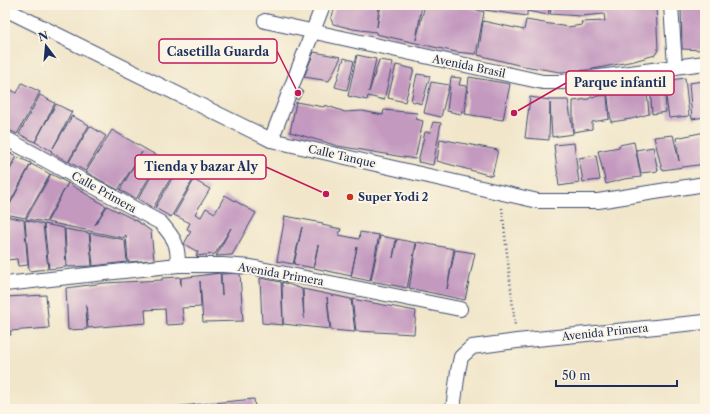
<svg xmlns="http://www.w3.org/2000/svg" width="710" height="414" font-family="'Libre Caslon Text',serif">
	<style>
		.building { fill: #c399bf }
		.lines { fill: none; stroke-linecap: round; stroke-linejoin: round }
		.street-casing { stroke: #3b4a6e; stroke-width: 16 }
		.path { stroke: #3b4a6e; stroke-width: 2.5; stroke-dasharray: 1 3; stroke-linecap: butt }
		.street { stroke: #fff; stroke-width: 14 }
		.poi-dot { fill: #c8321e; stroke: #fcf5e5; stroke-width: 1.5 }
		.labels { text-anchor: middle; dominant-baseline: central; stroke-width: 4; stroke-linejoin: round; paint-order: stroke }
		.street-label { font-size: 11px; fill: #1b2f5e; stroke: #fcf5e5 }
		.poi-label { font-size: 11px; font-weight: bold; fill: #1b2f5e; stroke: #fcf5e5; text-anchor: start }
		.leader { fill: none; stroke: #c2185b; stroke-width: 1.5 }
		.callout-dot { fill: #c2185b; stroke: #fcf5e5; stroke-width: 1.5 }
		.callout { fill: #fcf5e5; stroke: #c2185b; stroke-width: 1.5 }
		.callout-label { font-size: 12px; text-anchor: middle; font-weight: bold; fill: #1b2f5e }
	</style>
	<rect width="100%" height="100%" fill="#fcf5e5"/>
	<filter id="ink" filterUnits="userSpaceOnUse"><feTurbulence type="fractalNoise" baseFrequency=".025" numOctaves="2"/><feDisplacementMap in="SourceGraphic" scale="8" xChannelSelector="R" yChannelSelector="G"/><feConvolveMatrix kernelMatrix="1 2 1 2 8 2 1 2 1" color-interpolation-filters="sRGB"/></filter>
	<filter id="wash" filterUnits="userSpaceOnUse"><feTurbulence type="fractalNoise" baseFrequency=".012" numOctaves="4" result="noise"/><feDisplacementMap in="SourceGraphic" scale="16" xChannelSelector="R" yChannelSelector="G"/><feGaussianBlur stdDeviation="0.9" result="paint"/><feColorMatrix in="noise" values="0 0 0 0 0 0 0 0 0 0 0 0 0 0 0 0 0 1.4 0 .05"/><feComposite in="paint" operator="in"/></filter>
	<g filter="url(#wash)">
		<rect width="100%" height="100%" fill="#f1e6ca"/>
		<g id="blocks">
			<g class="building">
				<path d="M336,5h43l-2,22 4,-22h41l-6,35 9,-35h40v1l19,6 -8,42 -20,-2 -80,-18v-2l-23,-3 -20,-5 -2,-5z"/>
				<path d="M473,5h77l-2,10 -21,-4v5l-43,-6z"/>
				<path d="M552,5h80l-5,2 29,-2 2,45 -3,5 -21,6 -46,9 -28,2 -42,-7 -40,-10 5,-34 41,9 2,-10 42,7 14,-2 -1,-3 24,-1 -1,-7 -23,2 -31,-2z"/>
				<path d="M681,5h24v45l-23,-1z"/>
				<path d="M314,52l27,5 -12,24 -25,-4z"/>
				<path d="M357,55l19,4 -7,33 10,-32 14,2 -9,38 -16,-4 -1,4 -19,-4z"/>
				<path d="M344,58l10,3 -7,29 -12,-3z"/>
				<path d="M396,65l18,4 -9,33 -17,-4z"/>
				<path d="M417,74l13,2 -8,28 -11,-3z"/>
				<path d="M451,77l10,1 -2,7 8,1 -3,19 -3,9 -14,-3z"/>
				<path d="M469,77l41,7 -7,36 -38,-6z"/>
				<path d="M685,78l4,38 -20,2 -4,-28 1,22 -14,2 -2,-31z"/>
				<path d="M646,81l3,33 -18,5 -20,3 -4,-31 19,-2 -1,-6z"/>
				<path d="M703,81l2,14v22l-13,2 -3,-36z"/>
				<path d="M431,82l18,3 -8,32 -17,-4z"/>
				<path d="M22,83l18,9 -23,42 -12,-6v-41l12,6z"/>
				<path d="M296,86l7,5 -5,9 -6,-4z"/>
				<path d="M40,95l15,8 -20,39 -16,-8z"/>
				<path d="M607,95l2,24 -17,3v7l-19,3v2l-21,3 -2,-34 -1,37 -24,-2 5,-41 20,3h18l5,32v-31l16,-2 2,-2z"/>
				<path d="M296,102l28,5 1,-2 20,7 17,-1 21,4 1,-5 33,3 -1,6 7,2 -8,38 -77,-13 -48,-14z"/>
				<path d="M56,104l16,8 -19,36 19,-32 17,9 -21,37 -17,-10 1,-1 -17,-9z"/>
				<path d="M433,122l8,1 -8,42 -15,-3 7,-30h5z"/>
				<path d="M90,126l16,10 -21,35 -16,-9z"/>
				<path d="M112,130l49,28 -25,41 -16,-9 22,-38 -24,38 -32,-18z"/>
				<path d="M705,132v32l-43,6 -8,-33 19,-2 6,26 -3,-23z"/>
				<path d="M440,139l58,11 -6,26 -55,-15z"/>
				<path d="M634,142l7,35 -17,2 -18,5 -8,-33 21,-4v-2z"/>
				<path d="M574,143l5,40 -20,3 -5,-41z"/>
				<path d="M653,147l5,24 -17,2 -5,-23z"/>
				<path d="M5,150l11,6 -11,21z"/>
				<path d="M596,155l4,25 -17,2 -4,-24z"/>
				<path d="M17,157l14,6 -26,49v-33z"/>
				<path d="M161,160l15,9 -23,39 -15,-9z"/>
				<path d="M31,164l19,10 -25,44 -20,-4z"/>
				<path d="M178,168l16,10 -23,39 -16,-9z"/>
				<path d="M51,174l17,9 -22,39 -20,-3z"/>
				<path d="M194,180l16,9 -15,25 6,3 5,-9 9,5 10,-18 31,18 -24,42 -16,1 15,-28 -16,26 -19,2 2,-4 -14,-8 7,-13 -4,-2 3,-6 -16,-8z"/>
				<path d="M68,183l38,23 -11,19 12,-19 30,15 14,10 3,29 -26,2 -2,-27 -3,3 -76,-16z"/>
				<path d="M5,216l19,4 4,45 -10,1 -1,-7 -11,1z"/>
				<path d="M285,216l38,7 -1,2 19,4 -2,6 20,4 1,-7 19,3 -9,46 -19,-4 6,-30 -6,29 -37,-8 4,-23 -5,23 -19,-4 8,-37 -9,37 -16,-3z"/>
				<path d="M25,220l18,4 5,45 -19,2z"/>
				<path d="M44,224l20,4 2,39 -17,2z"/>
				<path d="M65,229l24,4 3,33 -25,1z"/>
				<path d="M90,233l35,7 2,22 -34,4z"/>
				<path d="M380,236l16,3 -3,19 4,-19 19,4 -9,45 -36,-7z"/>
				<path d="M417,242l37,7 -7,40 8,-39 20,3 -10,47 -56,-12z"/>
				<path d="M220,273l2,22 -1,-21 19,-1 3,48 -40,1 -3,-41 1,26 -19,1 2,16 -18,1 -1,-16 -20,1 1,13 -58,5 -2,-23 1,24 -19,1 -2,-42 38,-5 58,-3v-2l18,-1 1,9v-8z"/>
				<path d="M260,278l21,4 2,43 -21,-2z"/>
				<path d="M282,282l20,7 2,30 -1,-30 48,10 4,33 -24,-2 -4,-33 3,32 -47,-5z"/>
				<path d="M46,295l3,33 -39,3 1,4h-6v-38z"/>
				<path d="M352,299l64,12 -2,23 -58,-3z"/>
				<path d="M254,399l1,10h-94v-1z"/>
			</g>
		</g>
	</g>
	<g filter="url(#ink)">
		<use href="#blocks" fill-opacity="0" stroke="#3b4a6e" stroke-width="1"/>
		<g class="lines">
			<defs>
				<g id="street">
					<path d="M671,5l4,62"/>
					<path d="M5,9l266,131 267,61h60l107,-17"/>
					<path d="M265,21l278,61h19l143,-19"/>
					<path d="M5,138l156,85c14,16 17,21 17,42"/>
					<path d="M271,140l52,-135"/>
					<path d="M5,284l173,-19h45l28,2 209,42"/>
					<path d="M453,409l5,-38 3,-14 11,-10 45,-6 188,-19"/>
				</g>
			</defs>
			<use href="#street" class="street-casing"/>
			<path class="path" d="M502,208l13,118"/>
			<use href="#street" class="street"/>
		</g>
	</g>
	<circle class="poi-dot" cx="350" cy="197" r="4"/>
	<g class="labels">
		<g class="street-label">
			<text transform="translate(469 66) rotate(12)">Avenida Brasil</text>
			<text transform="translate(342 156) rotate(13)">Calle Tanque</text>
			<text transform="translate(104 192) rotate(29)">Calle Primera</text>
			<text transform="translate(281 274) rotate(10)">Avenida Primera</text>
			<text transform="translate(605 332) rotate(-6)">Avenida Primera</text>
		</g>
		<g class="poi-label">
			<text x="358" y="197">Super Yodi 2</text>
		</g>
	</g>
	<path class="leader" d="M298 93L277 51M514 113L566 83M326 194L266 167"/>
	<g class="callout-dot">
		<circle cx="298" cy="93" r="4"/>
		<circle cx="514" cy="113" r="4"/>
		<circle cx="326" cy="194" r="4"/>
	</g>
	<g class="callout">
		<rect x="159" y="39" width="118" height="24" rx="4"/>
		<rect x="566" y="71" width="108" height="24" rx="4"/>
		<rect x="135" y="155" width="131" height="24" rx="4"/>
	</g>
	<g class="callout-label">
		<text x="218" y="56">Casetilla Guarda</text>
		<text x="620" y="87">Parque infantil</text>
		<text x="201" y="171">Tienda y bazar Aly</text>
	</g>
	<rect width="710" height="414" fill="none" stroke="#fcf5e5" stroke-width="20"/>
	<g transform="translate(46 46) rotate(344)" stroke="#fcf5e5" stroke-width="3" paint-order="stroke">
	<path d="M0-3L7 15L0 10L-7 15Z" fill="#1b2f5e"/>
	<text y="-6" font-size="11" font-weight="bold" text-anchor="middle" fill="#1b2f5e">N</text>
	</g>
	<path d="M556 380v6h121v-6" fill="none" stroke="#1b2f5e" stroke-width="2"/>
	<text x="562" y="380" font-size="12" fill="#1b2f5e" stroke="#fcf5e5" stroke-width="3" paint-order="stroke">50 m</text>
</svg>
